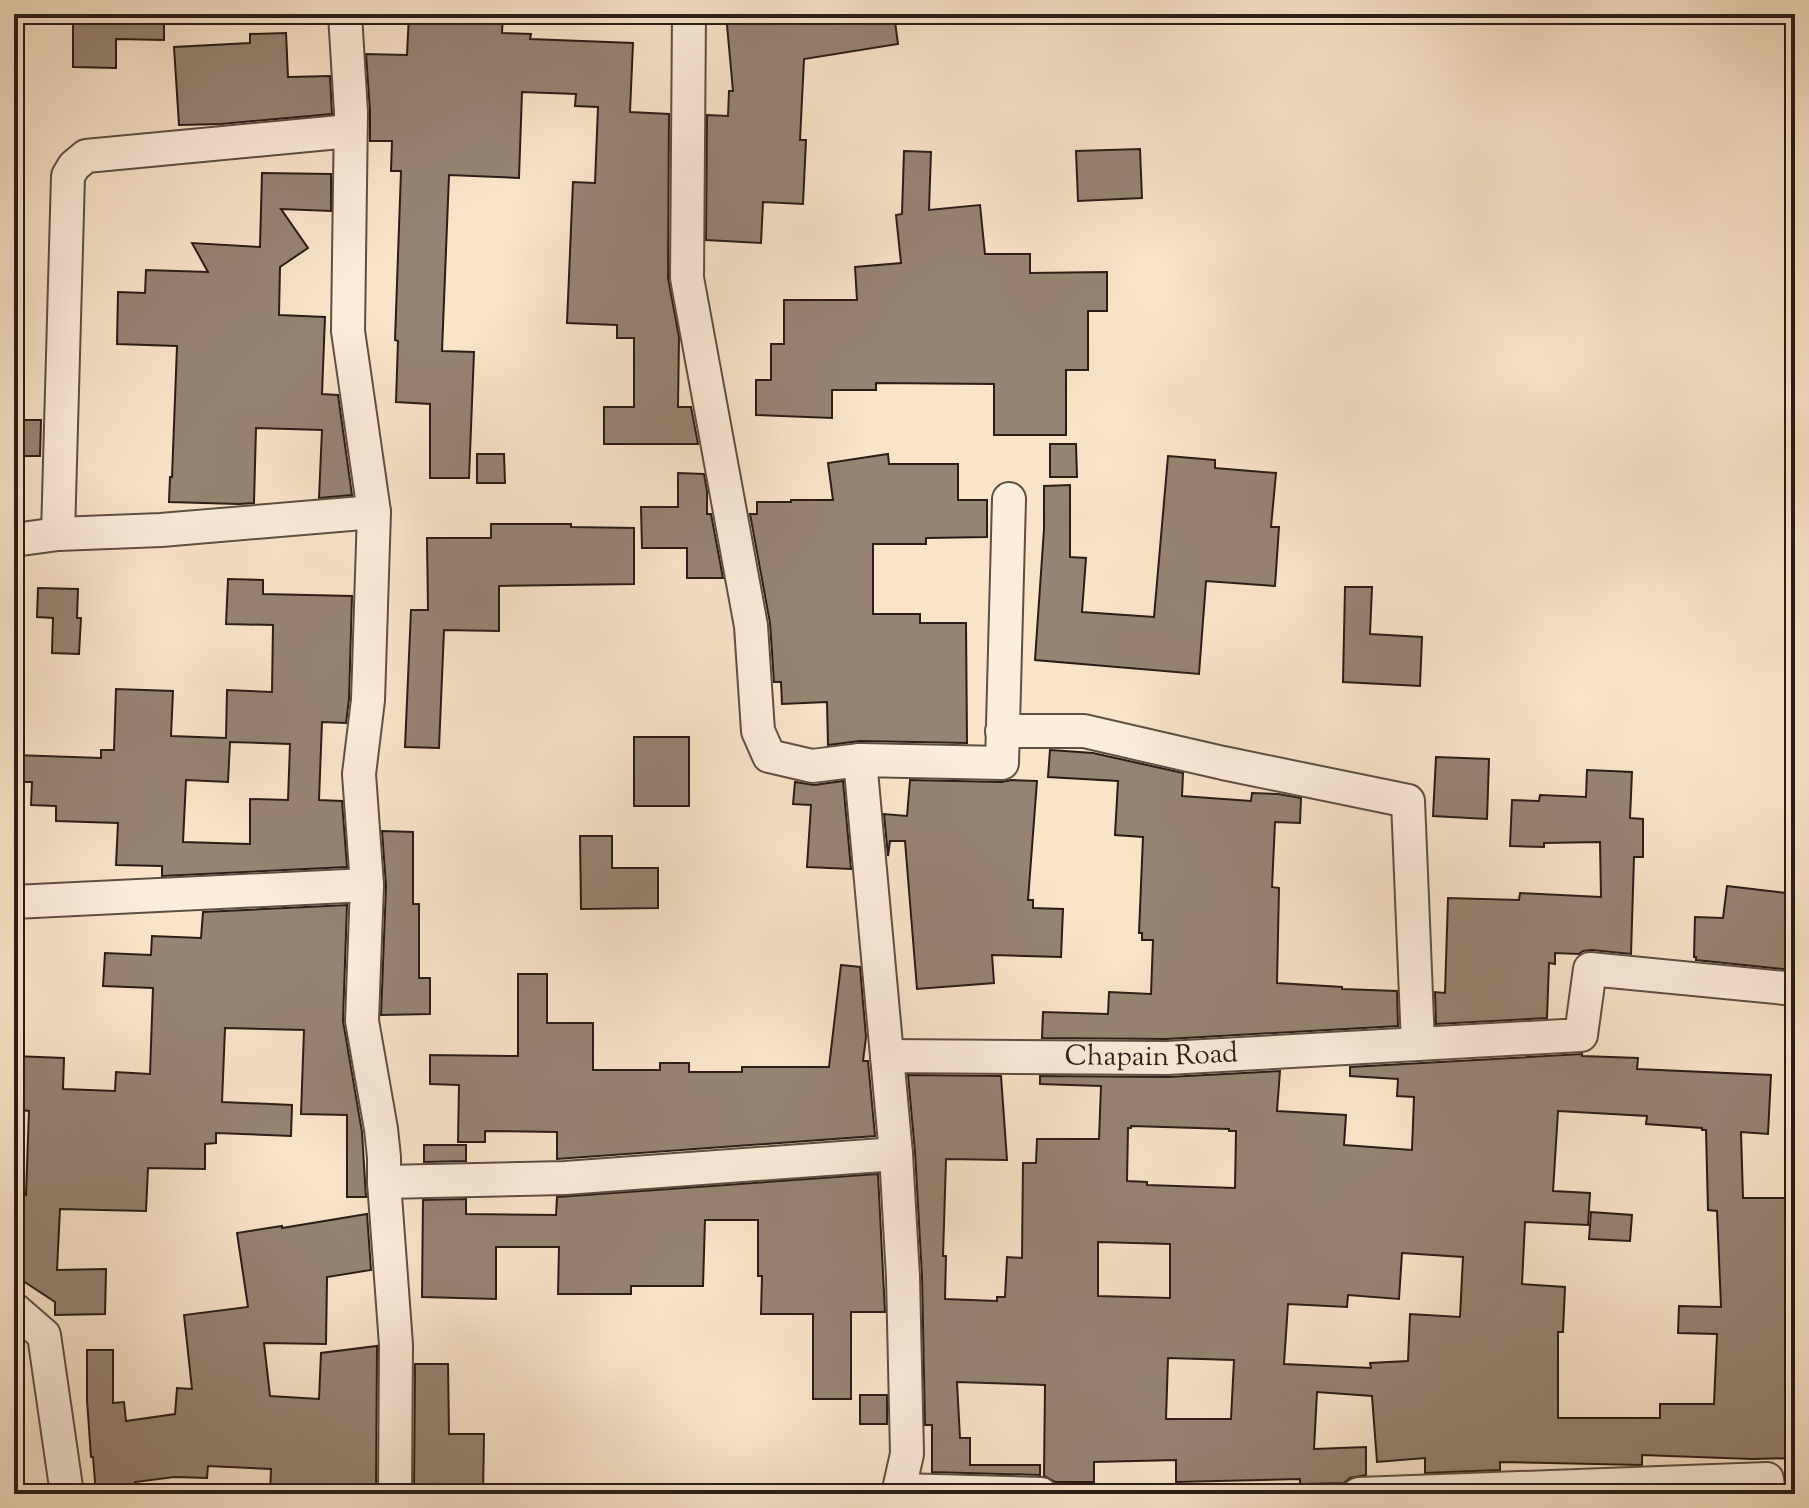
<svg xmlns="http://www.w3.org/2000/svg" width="1809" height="1508" font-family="'Sorts Mill Goudy',serif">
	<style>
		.building { fill: #958473; stroke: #291d16; stroke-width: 2; fill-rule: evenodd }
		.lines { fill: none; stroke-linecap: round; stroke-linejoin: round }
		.street-casing { stroke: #5d4f42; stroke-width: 36 }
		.street { stroke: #fbeddb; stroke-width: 32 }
		.labels { text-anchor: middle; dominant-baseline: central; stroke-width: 6; stroke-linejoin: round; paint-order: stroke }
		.street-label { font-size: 28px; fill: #291d16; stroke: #fbeddb }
	</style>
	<rect width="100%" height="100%" fill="#f9e4c8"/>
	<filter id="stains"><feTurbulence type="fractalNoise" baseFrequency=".0025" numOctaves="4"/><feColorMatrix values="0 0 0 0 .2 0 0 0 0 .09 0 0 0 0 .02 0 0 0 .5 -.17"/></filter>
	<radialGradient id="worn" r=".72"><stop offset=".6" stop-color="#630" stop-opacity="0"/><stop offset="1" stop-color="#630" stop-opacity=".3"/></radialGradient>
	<g class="building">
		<path d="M73,14h91v26l-48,-1v29l-43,-1z"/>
		<path d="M409,14h94l-1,19 29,1 -1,5 103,4 -3,69 39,2 -1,164 11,59 -1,70h13l7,37h-94v-37h30v-69h-17v-13l-50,-2 6,-141 22,1 3,-76 -23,-1 1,-12 -54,-2 -3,86 -70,-3 -7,176 32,1 -5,126h-39v-74l-34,-2 2,-61 -3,-1 6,-169h-10l1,-30h-22v-30l-4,-57 41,1z"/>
		<path d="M726,14h168l4,30 -94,15 -4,81h6l-3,64 -40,-2 -2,41 -55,-3 1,-125 21,1 1,-25h4z"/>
		<path d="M286,33l2,44 42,-1 2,38 -111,10 -42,1 -5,-78 76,-4v-9z"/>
		<path d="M1140,149l2,49 -64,3 -2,-50z"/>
		<path d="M904,151l27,1 -2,58 51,-5 5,49h45v19l77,-1v39h-19v59h-22v65h-72v-51l-118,-1v7h-44v28l-76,-3v-35h15v-36h13v-44h73l-2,-33 46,-4 -5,-48 6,-1z"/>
		<path d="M262,173l69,1v37l-50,-2 27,39 -28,19 -1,48 46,2 -3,77 16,1 14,100 -33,3 3,-68 -66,-2 -2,75 -15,1 -70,-2 1,-25h2l5,-131 -60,-2 1,-52 27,1 1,-23 62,2 -16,-29 68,4z"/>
		<path d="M14,420h27l-1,36h-26z"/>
		<path d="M1050,444h26l1,33h-27z"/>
		<path d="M477,454h27l1,29h-28z"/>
		<path d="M888,454l1,10h69v36h29v37l-61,1v6h-53v70h47v9h46l1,120 -107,-2 -32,4 -1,-43 -45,2 -1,-22h-7l-4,-59 -20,-109h7v-12h34v-2h42l-5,-37z"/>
		<path d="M1168,456l47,4v8l61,5 -5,54h8l-4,59 -69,-5 -7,93 -164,-14 9,-131v-43l26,-1v72l16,1 -4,54 72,5z"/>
		<path d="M678,473l26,1 3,17v23h4l12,64h-36v-30h-45l-1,-41h37z"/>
		<path d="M491,524h80v3l63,1v56l-135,2v45l-55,-1 -5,118 -34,-1 6,-137h17l-1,-72h64z"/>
		<path d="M228,579l35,1v14l89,2 -3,103 -3,24 -24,-1 -3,78 23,1 5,66 -185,9v-10l-46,-1 2,-42 -62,-2v-15l-25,-1 1,-23h-18l1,-27 86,3v-8h13l2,-61 57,2 -2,45 55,2 1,-48 45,2 1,-67 -47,-1zM230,742l60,2 -2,56 -38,-1v45l-67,-2 3,-62 42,2z"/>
		<path d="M1345,587h27l-2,47 52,3 -2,49 -77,-4z"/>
		<path d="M38,588l40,1 -1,29h4l-2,36 -27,-1 1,-35 -16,-1z"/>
		<rect x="634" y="737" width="55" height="69"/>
		<path d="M1050,750l43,3 90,20 -1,23 69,5 1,-8 26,1 23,4 -1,25 -25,-1 -3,65 7,1 -2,95 65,4v2l55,2 1,35 -231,13 -125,-1 1,-26 65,2 1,-22 42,2 2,-54h-11v-7h-3l4,-96 -28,-2 3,-54 -70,-4z"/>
		<path d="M1436,757l53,2 -2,60 -54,-3z"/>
		<path d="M1587,770l45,2 -2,46 13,1v38h-9l-3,97 -39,-4 -9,1 -4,3 -24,-1v11l-6,-1 -2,55 -111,6 -1,-32 10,1 3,-95 71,2 1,-7 81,4 -1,-55 -56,1v4l-34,-1 2,-46 27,1 1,-6 46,2z"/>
		<path d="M910,780l92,2 9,-2 26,1 -9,119h5v8l30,1 -2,48 -69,-2 2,28 -77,6 -12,-148h-15l-2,15 -4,-42 23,2z"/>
		<path d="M843,781l8,88 -44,-2 4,-62 -18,-1 2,-22 19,3z"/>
		<path d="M382,831l31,1v72h6v74h11v36l-49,1 5,-129z"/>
		<path d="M580,836h32v32h46v40l-77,1z"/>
		<path d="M1727,886l67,8 -4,36h4l-1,40 -97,-10v-3h-2l1,-40 28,1z"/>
		<path d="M347,905l-4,116 19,111 4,65h-19v-82l-46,-1 3,-84 -79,-2 -3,74 70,3 -1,31 -75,-3v10l-11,1v25l-57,-1 -2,43 -86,-2 -3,61 49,-1 -1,45 -50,1v-13l-41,-27v-37h3l2,-44 7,1 3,-84 -8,-1 1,-24 -8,-1v-29l50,2 -1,31 52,2 1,-19 34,2 3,-86 -50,-2 2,-33 46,2 1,-19 49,2 2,-26z"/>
		<path d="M841,965l19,2 6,70 -3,24h5l7,75 -318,23v-27l-72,-1v11h-27l1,-57 -29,-1v-29l88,1v-82h29v49h46v47h67v-7h29v9h53v-5h87z"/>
		<path d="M1582,1054v2l56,2 -1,11 134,6 -3,59 -27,-2 2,66h52v260l-43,1 -110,-4v10l-142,-3v8l-75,3v-15l-48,4 -5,-66 -55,-4 -3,57 52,-2v28l-16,3 -6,5 -44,1v-5l-124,3v-22l-82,2v20h-39l-11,-6 1,-91 -88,-3 3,56h10v27h70v10l-108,-3v-47h-7l-3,-149 -7,-124 -7,-77 93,1 6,84 -61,-1 -3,97h3l-1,43 52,2v-4h8l2,-40 15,1 1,-95h13l1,-24h62l2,-53 -61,-2v-8l128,1 112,-6 -3,40 69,4 -2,30 68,5 2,-53 -17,-1 1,-17 -48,-3v-9zM1558,1111l89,5 -1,8 56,4v2h4l2,80 9,1 4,96 -42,-1 -1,27 39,1 -3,70h-54v14h-102v-86h5l2,-45 -43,-3 3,-62 63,3 2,-32 -37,-2zM1131,1126l98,3v2h7l-1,57 -88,-3v-3l-20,-1 1,-53h3zM1098,1242l72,2v54l-72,-2zM1402,1253l61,4 -3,60 -50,-3 -2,47 -38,2 1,5 -87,-4 4,-60 59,3 1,-12 51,4zM1168,1358l66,2 -3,59h-65z"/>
		<path d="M424,1145h42v16l-42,1z"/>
		<path d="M878,1174l7,138h-34v87h-38v-85h-52l1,-38h-4v-56h-53l-2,66h-72v8h-73l1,-47h-63v52l-74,-2 1,-97 43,-1v15l90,1 1,-18z"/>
		<path d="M1591,1212l41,3 -2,26 -41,-2z"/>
		<path d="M367,1214l4,56 -44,7 -1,67 -62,-1 6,53 49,3 2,-46 56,-7 -1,142 -52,-1v7l-54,-1 1,-24 -63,-3 -1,12 -33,-1 -39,5 1,8 -40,4 -3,-37h-2l-4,-57v-50h26v53l11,-1 2,19 49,-7 2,-26 15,1 -8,-74 64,-8 -11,-74 45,-7v2z"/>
		<path d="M415,1364h33l1,70h35l-1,60h-67v-4h-2z"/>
		<rect x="860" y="1395" width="27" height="29"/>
	</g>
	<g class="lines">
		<defs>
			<g id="street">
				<path d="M345,14l6,98 -3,219 26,181 -6,188 -9,74 8,111 -5,136 19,108 3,28v25l12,163 -1,149"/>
				<path d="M689,14l-2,264 64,348 7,105 11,25 43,10 48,-6"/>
				<path d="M58,534l10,-358 6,-10 12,-10 264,-25"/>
				<path d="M14,540l44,-6 103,-4 213,-18"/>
				<path d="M1002,731h82l139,32 185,38 10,243"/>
				<path d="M14,902l353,-17"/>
				<path d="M887,1056l-27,-296 142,3 7,-264"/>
				<path d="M384,1182l181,-4 331,-24"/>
				<path d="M14,1309l30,26 23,159"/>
				<path d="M899,1490l142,4"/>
				<path id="s1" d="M898,1494l9,-40 -4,-177 -7,-123 -9,-98 280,2 414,-23 9,-66 205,20"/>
				<path d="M1359,1494l408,-15 2,15"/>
			</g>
		</defs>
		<use href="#street" class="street-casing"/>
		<use href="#street" class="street"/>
	</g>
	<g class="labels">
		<g class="street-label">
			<text stroke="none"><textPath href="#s1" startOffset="704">Chapain Road</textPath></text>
		</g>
	</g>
	<rect width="1809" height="1508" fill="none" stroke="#f9e4c8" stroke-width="48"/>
	<rect x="16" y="16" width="1777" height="1476" fill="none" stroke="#291d16" stroke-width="4"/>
	<rect x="24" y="24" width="1761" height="1460" fill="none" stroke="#291d16" stroke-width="2"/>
	<rect width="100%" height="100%" filter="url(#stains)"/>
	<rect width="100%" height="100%" fill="url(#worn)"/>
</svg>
